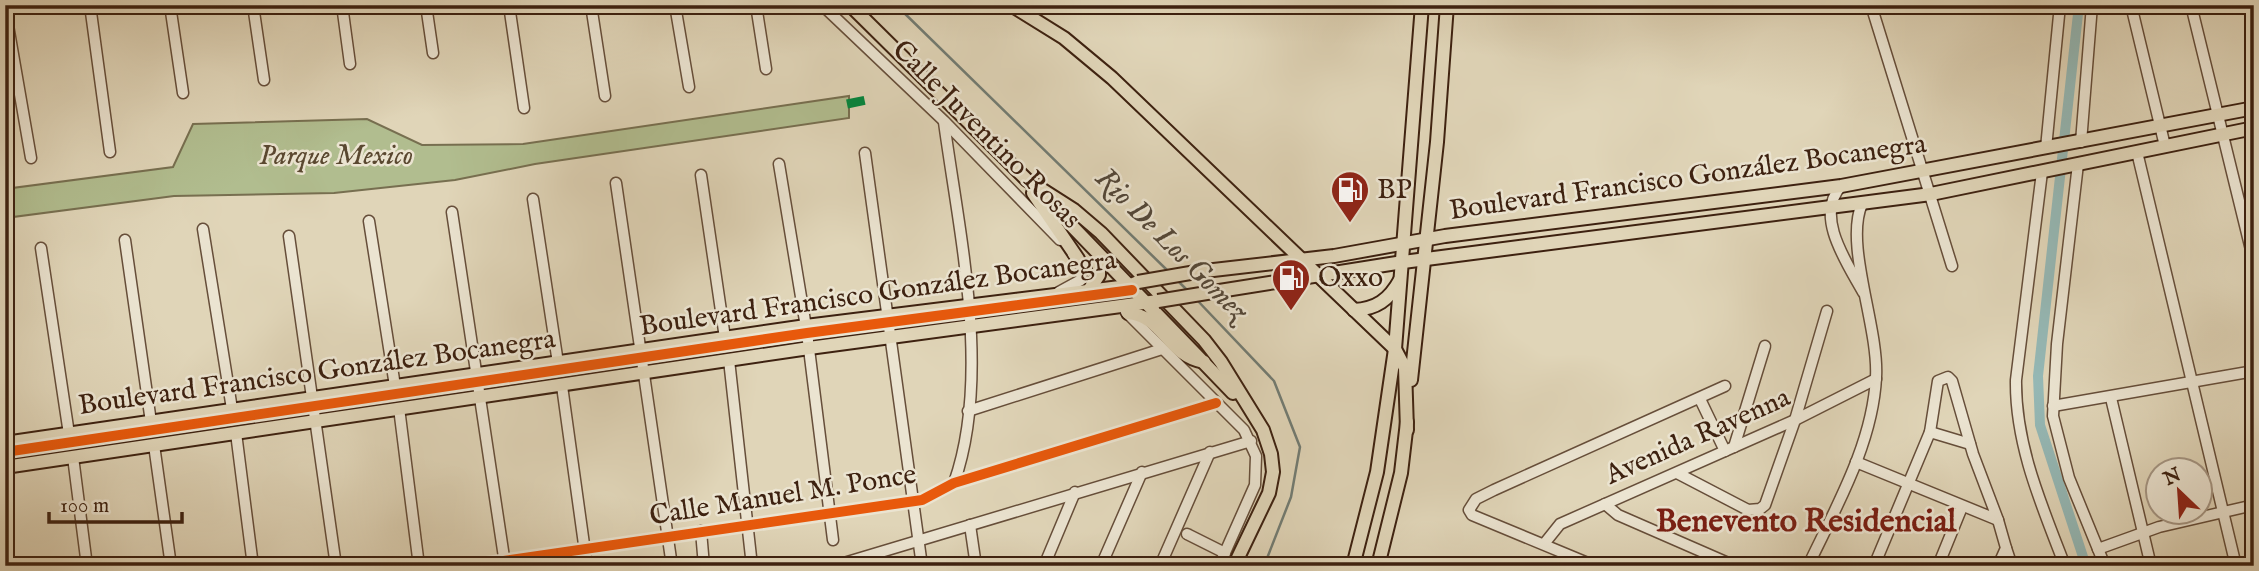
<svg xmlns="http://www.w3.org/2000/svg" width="2259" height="571" font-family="'IM FELL English',serif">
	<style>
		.green { fill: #b1bd8f; stroke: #776f50; stroke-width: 2 }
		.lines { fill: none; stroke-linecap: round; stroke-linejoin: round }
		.stream { stroke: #727c73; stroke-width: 2.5 }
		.canal { stroke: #95b8b5; stroke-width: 10 }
		.minor-casing { stroke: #664e3a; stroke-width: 13 }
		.major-casing { stroke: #3d2110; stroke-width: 16 }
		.minor { stroke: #ebe4d1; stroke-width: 10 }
		.major { stroke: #e0d5b8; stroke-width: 12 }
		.major-bridge-casing { stroke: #3d2110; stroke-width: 16; stroke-linecap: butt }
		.major-bridge { stroke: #e0d5b8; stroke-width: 12 }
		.quiet { stroke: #00873e; stroke-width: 9; stroke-dasharray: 18 9; stroke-linecap: butt }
		.cycleway-casing { stroke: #ebe4d1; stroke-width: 15 }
		.cycleway { stroke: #e8590c; stroke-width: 10 }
		.labels { text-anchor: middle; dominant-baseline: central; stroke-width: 5; stroke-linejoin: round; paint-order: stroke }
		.street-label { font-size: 28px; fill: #3d2110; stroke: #ebe4d1 }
		.park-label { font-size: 28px; font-style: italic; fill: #5a4830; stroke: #ebe4d1 }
		.poi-label { font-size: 28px; fill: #3d2110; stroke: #ebe4d1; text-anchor: start }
		.water-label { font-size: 30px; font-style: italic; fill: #534739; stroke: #ebe4d1 }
		.quarter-label { font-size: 32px; font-weight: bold; fill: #7a1f14; stroke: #ebe4d1 }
	</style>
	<rect width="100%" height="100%" fill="#e0d5b8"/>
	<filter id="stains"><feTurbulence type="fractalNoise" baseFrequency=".00286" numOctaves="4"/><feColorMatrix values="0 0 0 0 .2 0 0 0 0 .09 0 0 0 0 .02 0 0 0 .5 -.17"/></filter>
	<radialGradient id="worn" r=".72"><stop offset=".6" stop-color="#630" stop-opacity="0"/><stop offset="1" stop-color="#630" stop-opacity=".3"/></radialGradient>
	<path class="green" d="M849,96v22l-314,46 -80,16 -121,13 -160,3 -169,22v-29l168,-22 20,-43 174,-5 55,26 101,-1z"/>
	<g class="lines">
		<g class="stream">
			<path d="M896,5l273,267"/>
			<path d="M1176,279l13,13"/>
			<path d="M1196,299l78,82 26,66 -9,50 -27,69"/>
		</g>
		<path class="canal" d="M2079,5l-41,371 2,49 46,141"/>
		<defs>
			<g id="minor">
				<path d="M90,5l20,147"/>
				<path d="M170,5l13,88"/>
				<path d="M253,5l11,75"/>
				<path d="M342,5l8,59"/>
				<path d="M426,5l7,48"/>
				<path d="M509,5l15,103"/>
				<path d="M591,5l14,91"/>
				<path d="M675,5l14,82"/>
				<path d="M756,5l10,64"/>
				<path d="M822,5l122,116 116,119"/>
				<path d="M1871,5l81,261"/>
				<path d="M2131,5l34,141"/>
				<path d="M2191,5l63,257"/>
				<path d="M5,8l26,150"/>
				<path d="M944,122c15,111 48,253 10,361"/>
				<path d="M2081,142l11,-137"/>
				<path d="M2046,148l14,-143"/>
				<path d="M2137,152l99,414"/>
				<path d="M865,153l57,413"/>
				<path d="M779,164l28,169 26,207"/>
				<path d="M2078,164l-21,180 -4,72 16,62 36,88"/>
				<path d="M2042,172l-26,208c-1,65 26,126 49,186"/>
				<path d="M701,175l24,163"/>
				<path d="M616,183l56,383"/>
				<path d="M1841,186c-27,30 6,77 22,106"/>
				<path d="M533,199l25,164"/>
				<path d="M452,212l53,352"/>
				<path d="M369,221l26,165"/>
				<path d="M203,229l29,180"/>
				<path d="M289,236l47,330"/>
				<path d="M125,240l26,182"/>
				<path d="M41,248l28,186"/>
				<path d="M1059,292l22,-12 1,-14 -9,-12"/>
				<path d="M1126,312l118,118 12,26 -1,29 -36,81"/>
				<path d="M729,360l23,206"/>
				<path d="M562,386l25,180"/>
				<path d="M2111,398l40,168"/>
				<path d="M1700,399l25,52"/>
				<path d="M2053,406l201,-35"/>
				<path d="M399,408l20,158"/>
				<path d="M968,411l194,-62"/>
				<path d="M236,433l17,133"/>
				<path d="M154,445l17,121"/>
				<path d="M1734,447l31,-101"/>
				<path d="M73,457l14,109"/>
				<path d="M1856,462l142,58 -25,-66 -21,-73 -4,-4 -10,4 -8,51"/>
				<path d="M1677,473l71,37 12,-1 5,-4 30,-85 32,-109"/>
				<path d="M1605,504l13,11 117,51"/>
				<path d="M970,525l6,41"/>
				<path d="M701,531l3,35"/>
				<path d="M1187,534l38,19"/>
				<path d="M1544,544l16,-20 235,-104 81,-41"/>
				<path d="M2006,548l6,18"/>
				<path d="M2098,549l61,-22 95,-22"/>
				<path d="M469,566l453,-66 32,-17 262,-80"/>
				<path d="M834,566l417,-125"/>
				<path d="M1044,566l31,-74"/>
				<path d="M1101,566l41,-94"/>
				<path d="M1160,566l50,-114"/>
				<path d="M1595,566l-123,-51 -3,-5 7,-11 18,-9 231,-104"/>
				<path d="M1808,566c28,-59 65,-123 68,-189 3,-49 -32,-133 -14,-173"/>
				<path d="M1874,566l56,-134 40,12"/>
				<path d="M1938,566l24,-59"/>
				<path d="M1998,566l8,-18 -8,-28"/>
			</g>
			<g id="major">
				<path d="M850,5l177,175 47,30 27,23 103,107 17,22 42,68 8,24 2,18 -4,21 -35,73"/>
				<path d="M1011,5l53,33 48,40 283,271 10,19 2,62"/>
				<path d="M1033,193l45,66"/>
				<path d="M1042,195l191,198"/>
				<path d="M1196,272l138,-16 111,-20 396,-50 413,-78"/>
				<path d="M1089,290l10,-15v-18"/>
				<path d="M1213,292l190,-30 528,-68 323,-66"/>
				<path d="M1354,310c22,-1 35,-10 46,-30"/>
				<path d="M1128,313c36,3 38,42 76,49"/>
				<path d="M1411,380l26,-238 10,-137"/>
				<path d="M5,443l801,-117 322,-40 10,-4"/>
				<path d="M5,467l804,-119 349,-47"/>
				<path d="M1353,566l24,-94 18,-123 27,-344"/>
				<path d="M1378,566l23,-93 6,-51"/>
			</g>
		</defs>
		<use href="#minor" class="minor-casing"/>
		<use href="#major" class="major-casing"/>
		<use href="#minor" class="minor"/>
		<use href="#major" class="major"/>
		<defs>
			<g id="major-bridge">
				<path d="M1138,282l58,-10"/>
				<path d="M1158,301l55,-9"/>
			</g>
		</defs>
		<use href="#major-bridge" class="major-bridge-casing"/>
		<use href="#major-bridge" class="major-bridge"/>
		<path class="quiet" d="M847,104l19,-4"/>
		<defs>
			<g id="cycleway">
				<path d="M5,452l802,-119 325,-43"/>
				<path d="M469,566l453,-66 32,-17 262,-80"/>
			</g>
		</defs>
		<use href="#cycleway" class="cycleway-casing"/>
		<use href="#cycleway" class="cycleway"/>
	</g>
	<defs>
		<symbol id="fuel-pin" viewBox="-11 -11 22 30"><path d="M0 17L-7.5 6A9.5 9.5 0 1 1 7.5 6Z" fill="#8f2418" stroke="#ebe4d1"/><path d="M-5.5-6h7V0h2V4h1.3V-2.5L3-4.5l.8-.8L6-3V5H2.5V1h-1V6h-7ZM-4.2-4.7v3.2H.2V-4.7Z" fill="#fff"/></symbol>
	</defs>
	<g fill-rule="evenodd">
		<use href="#fuel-pin" x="1328" y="168" width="44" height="60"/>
		<use href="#fuel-pin" x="1269" y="256" width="44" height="60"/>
	</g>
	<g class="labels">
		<g class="street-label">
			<text transform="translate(986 135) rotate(45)">Calle Juventino Rosas</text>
			<text transform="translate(1688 178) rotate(-8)">Boulevard Francisco González Bocanegra</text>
			<text transform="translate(878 294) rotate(-8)">Boulevard Francisco González Bocanegra</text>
			<text transform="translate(317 373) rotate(-8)">Boulevard Francisco González Bocanegra</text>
			<text transform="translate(1698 437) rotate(-24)">Avenida Ravenna</text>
			<text transform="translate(783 496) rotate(-9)">Calle Manuel M. Ponce</text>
		</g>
		<g class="park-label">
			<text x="336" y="156">Parque Mexico</text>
		</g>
		<g class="poi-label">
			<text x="1377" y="190">BP</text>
			<text x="1318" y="278">Oxxo</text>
		</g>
		<g class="water-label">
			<text transform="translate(1171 245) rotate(45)">Rio De Los Gomez</text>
		</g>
		<g class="quarter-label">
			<text x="1806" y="522">Benevento Residencial</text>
		</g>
	</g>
	<rect width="2259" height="571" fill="none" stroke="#e0d5b8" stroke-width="28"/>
	<rect x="7" y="7" width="2245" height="557" fill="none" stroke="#3d2110" stroke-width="3.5"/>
	<rect x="14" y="14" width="2231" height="543" fill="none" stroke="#3d2110" stroke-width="2"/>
	<g transform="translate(2179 491) rotate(335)"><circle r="33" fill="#ebe4d1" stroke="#a59684" stroke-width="2"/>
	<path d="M0-5L12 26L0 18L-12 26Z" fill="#8f2418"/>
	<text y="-10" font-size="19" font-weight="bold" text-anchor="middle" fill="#3d2110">N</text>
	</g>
	<path d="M49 512v10h133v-10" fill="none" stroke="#3d2110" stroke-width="3.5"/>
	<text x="60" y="512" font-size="21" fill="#3d2110" stroke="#ebe4d1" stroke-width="5" paint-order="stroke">100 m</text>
	<rect width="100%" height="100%" filter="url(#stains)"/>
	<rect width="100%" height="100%" fill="url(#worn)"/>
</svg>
